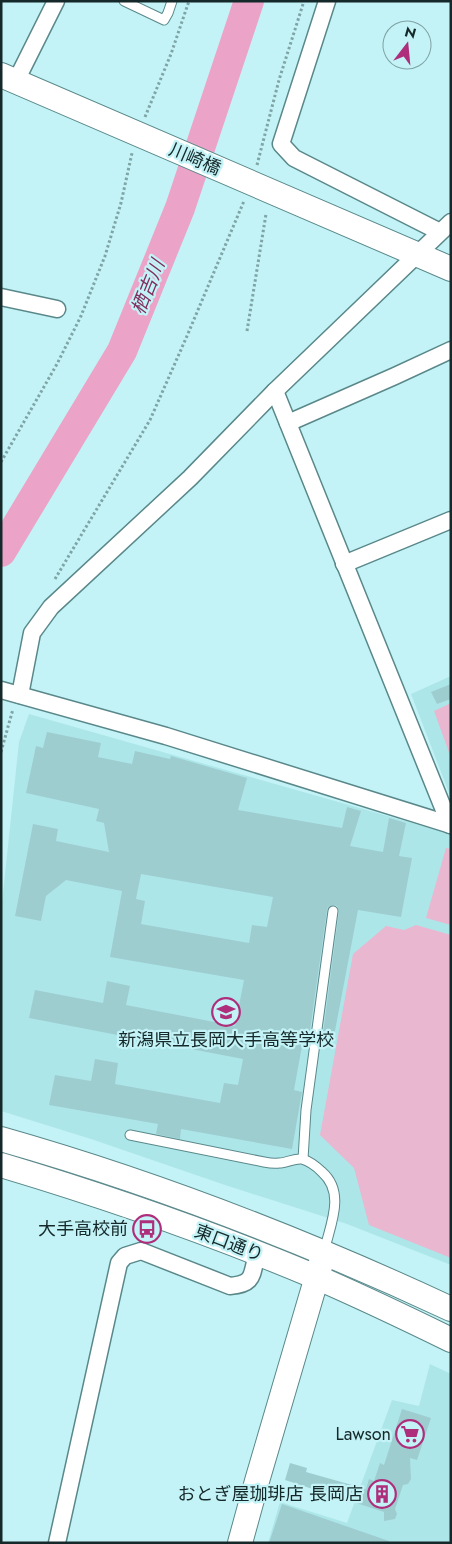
<svg xmlns="http://www.w3.org/2000/svg" width="452" height="1544" font-family="Jost,'Noto Sans JP',sans-serif">
	<style>
		.built { fill: #ade6e9 }
		.green { fill: #e9b7cf }
		.lines { fill: none; stroke-linecap: round; stroke-linejoin: round }
		.river { stroke: #eba3c7; stroke-width: 30 }
		.building { fill: #9ecdd0; fill-rule: evenodd }
		.lane-casing { stroke: #5a888a; stroke-width: 11 }
		.street-casing { stroke: #5a888a; stroke-width: 19 }
		.secondary-casing { stroke: #5a888a; stroke-width: 26 }
		.path { stroke: #7fa4a6; stroke-width: 3; stroke-dasharray: 2.5 2.5; stroke-linecap: butt }
		.lane { stroke: #fff; stroke-width: 9 }
		.street { stroke: #fff; stroke-width: 16 }
		.secondary { stroke: #fff; stroke-width: 24 }
		.labels { text-anchor: middle; dominant-baseline: central; stroke-width: 4.5; stroke-linejoin: round; paint-order: stroke }
		.street-label { font-size: 18px; fill: #16292a; stroke: #c3f3f6 }
		.poi-label { font-size: 18px; fill: #16292a; stroke: #c3f3f6; text-anchor: end }
		.water-label { font-size: 19px; font-style: italic; fill: #812e5e; stroke: #c3f3f6 }
	</style>
	<rect width="100%" height="100%" fill="#c3f3f6"/>
	<g class="built">
		<path d="M451,676v122l-40,-104z"/>
		<path d="M29,714l422,120v431l-104,-41 -122,-39 -134,-46 -90,-28v-199l18,-170z"/>
		<path d="M430,1364l21,10v169h-183l12,-41 67,21 45,-123 27,6z"/>
	</g>
	<g class="green">
		<path d="M451,703v55l-17,-47z"/>
		<path d="M446,848l5,1v76l-25,-7z"/>
		<path d="M416,925l35,10v323l-82,-33 -15,-57 -34,-33 33,-181 33,-28 18,4z"/>
	</g>
	<g class="lines">
		<path class="river" d="M1,552l121,-201 58,-143 69,-207"/>
	</g>
	<g class="building">
		<path d="M451,684v15l-14,5 -6,-12z"/>
		<path d="M47,732l54,11 -3,14 34,7 3,-13 35,8 1,-3 76,22 -9,32 104,18 5,-21 14,4 -11,35 33,6 6,-34 17,5 -7,33 13,2 -11,59 -43,-7 -24,126 -11,-3 16,-122 -2,-5 -4,-1 -5,2 -1,3 -17,121 -5,-2 -11,61 8,2 -10,57 -111,-20 -1,10 -24,-5 2,-10 -109,-19 6,-30 36,6 4,-22 23,4 -3,21 105,19 4,-20 14,2 5,-26 -214,-41 6,-28 68,13 4,-22 23,5 -4,19 109,21 9,-46 -134,-23 12,-66 -56,-11 -20,16 -5,25 -26,-5 18,-92 25,5 -2,12 53,11 -5,-29 -8,-2 3,-12 -73,-16 10,-47 7,2zM141,874l132,23 -6,30 -15,-2 -3,18 -108,-19 4,-23 -9,-2z"/>
		<path d="M402,1409l29,9 -14,42 -7,-2 1,21 -3,5 -5,1 -8,24 2,5 -2,5 -11,2v-9l-99,-32 5,-17 17,5 -1,4 60,17 3,-10 5,2 6,-18 4,2z"/>
		<path d="M282,1504l107,37v2h-120z"/>
	</g>
	<g class="lines">
		<defs>
			<g id="lane">
				<path d="M124,1l40,19 4,-7 4,-12"/>
				<path d="M130,1135l134,27c5,1 10,2 15,1 8,0 15,-5 23,-4 7,2 15,8 20,13 24,21 8,53 2,80"/>
				<path d="M303,1159l3,-49 27,-199"/>
			</g>
			<g id="street">
				<path d="M327,1l-46,143 13,14 146,74"/>
				<path d="M16,81l40,-80"/>
				<path d="M1,297l56,12"/>
				<path d="M275,391l175,434"/>
				<path d="M288,423l107,-47 56,-26"/>
				<path d="M344,564l107,-44"/>
				<path d="M1,690l165,46 285,89"/>
				<path d="M20,695l12,-62 19,-26 139,-129 85,-87 176,-169"/>
				<path d="M57,1543l62,-280 6,-7 16,-5 89,35c25,-2 21,-11 27,-32"/>
			</g>
			<g id="secondary">
				<path d="M1,75l450,194"/>
				<path d="M1,1139c155,44 304,102 450,170"/>
				<path d="M1,1165c107,32 213,69 315,112 46,20 90,41 135,63"/>
				<path d="M240,1543l17,-62 64,-218"/>
			</g>
		</defs>
		<use href="#lane" class="lane-casing"/>
		<use href="#street" class="street-casing"/>
		<use href="#secondary" class="secondary-casing"/>
		<g class="path">
			<path d="M145,117l26,-63 18,-53"/>
			<path d="M257,165l22,-85 25,-79"/>
			<path d="M247,331l19,-117"/>
			<path d="M1,462l56,-98 24,-48 24,-60 16,-53 11,-50"/>
			<path d="M55,579l95,-159 37,-84 57,-135"/>
			<path d="M1,752l12,-43"/>
		</g>
		<use href="#lane" class="lane"/>
		<use href="#street" class="street"/>
		<use href="#secondary" class="secondary"/>
	</g>
	<defs>
		<symbol id="school-ring" viewBox="-11 -11 22 22"><circle r="9.5" fill="#c3f3f6" stroke="#ae2e7b" stroke-width="1.5"/><path d="M0-5L7-2L0 1L-7-2ZM-4 1L0 2.5L4 1V4Q0 6-4 4Z" fill="#ae2e7b"/></symbol>
		<symbol id="bus-ring" viewBox="-11 -11 22 22"><circle r="9.5" fill="#c3f3f6" stroke="#ae2e7b" stroke-width="1.5"/><path d="M-5-6H5V4H4V6H2V4H-2V6H-4V4H-5ZM-3.5-4V0h7V-4ZM-3.5 1.2v1.5H-2V1.2ZM2 1.2v1.5H3.5V1.2Z" fill="#ae2e7b"/></symbol>
		<symbol id="supermarket-ring" viewBox="-11 -11 22 22"><circle r="9.5" fill="#c3f3f6" stroke="#ae2e7b" stroke-width="1.5"/><path d="M-6-5.5h2.5l.6 2H6L4.5 2H-2.5L-4.4-4H-6ZM-1.5 3.2a1.3 1.3 0 1 0 .1 0ZM3 3.2a1.3 1.3 0 1 0 .1 0Z" fill="#ae2e7b"/></symbol>
		<symbol id="building-ring" viewBox="-11 -11 22 22"><circle r="9.5" fill="#c3f3f6" stroke="#ae2e7b" stroke-width="1.5"/><path d="M-4-6H4V6H1V3H-1V6H-4ZM-2.5-4.3h1.7v1.8h-1.7ZM.8-4.3h1.7v1.8H.8ZM-2.5-1h1.7V.8h-1.7ZM.8-1h1.7V.8H.8Z" fill="#ae2e7b"/></symbol>
	</defs>
	<g fill-rule="evenodd">
		<use href="#school-ring" x="210" y="996" width="32" height="32"/>
		<use href="#bus-ring" x="131" y="1213" width="32" height="32"/>
		<use href="#supermarket-ring" x="394" y="1418" width="32" height="32"/>
		<use href="#building-ring" x="366" y="1478" width="32" height="32"/>
	</g>
	<g class="labels">
		<g class="street-label">
			<text transform="translate(195 159) rotate(23)">川崎橋</text>
			<text transform="translate(229 1243) rotate(21)">東口通り</text>
		</g>
		<g class="poi-label">
			<text x="226" y="1040" text-anchor="middle">新潟県立長岡大手高等学校</text>
			<text x="128" y="1229">大手高校前</text>
			<text x="391" y="1434">Lawson</text>
			<text x="363" y="1494">おとぎ屋珈琲店 長岡店</text>
		</g>
		<g class="water-label">
			<text transform="translate(148 287) rotate(-68)">栖吉川</text>
		</g>
	</g>
	<rect width="452" height="1544" fill="none" stroke="#16292a" stroke-width="5"/>
	<g transform="translate(407 45) rotate(16)"><circle r="24" fill="#c3f3f6" stroke="#7ea2a4"/>
	<path d="M0-4L9 19L0 12L-9 19Z" fill="#ae2e7b"/>
	<text y="-8" font-size="14" font-weight="bold" text-anchor="middle" fill="#16292a">N</text>
	</g>
</svg>
